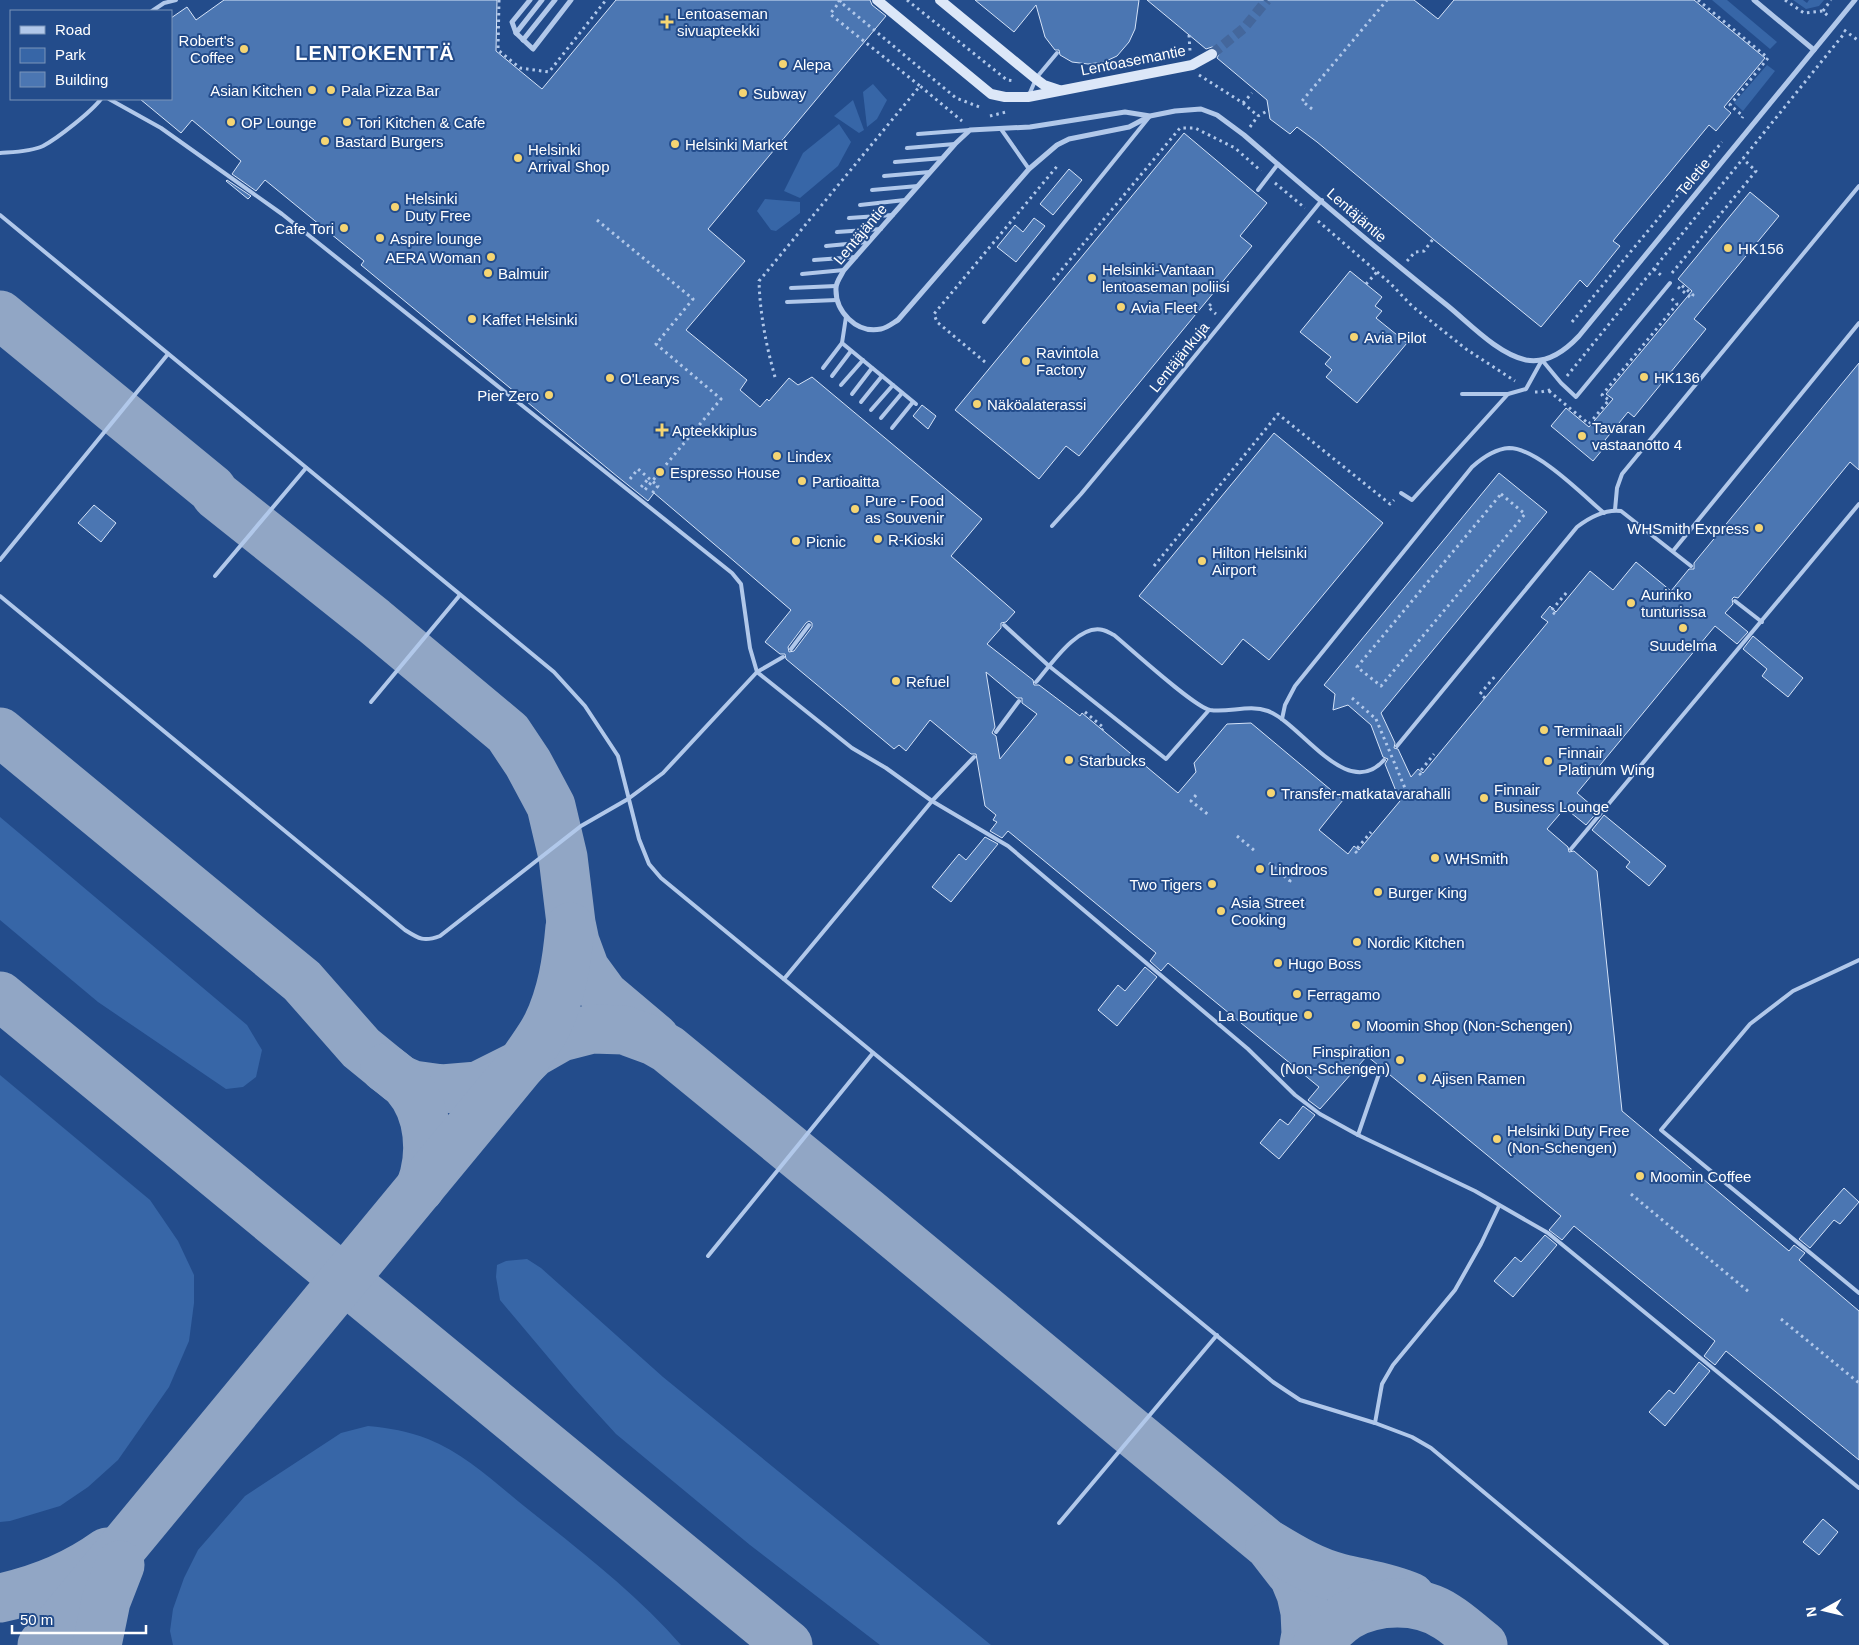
<svg xmlns="http://www.w3.org/2000/svg" width="1859" height="1645" font-family="Helvetica,sans-serif">
	<style>
		.green { fill: #3766a7 }
		.lines { fill: none; stroke-linecap: round; stroke-linejoin: round }
		.taxiway { stroke: #91a6c5; stroke-width: 49 }
		.building { fill: #4b76b2; stroke: #d5e3f8; fill-rule: evenodd }
		.secondary-tunnel { stroke: #44679c; stroke-width: 10; stroke-dasharray: 10 5; stroke-linecap: butt }
		.path { stroke: #b1c8ea; stroke-width: 3; stroke-dasharray: 2.5 4; stroke-linecap: butt }
		.lane { stroke: #b1c8ea; stroke-width: 4 }
		.street { stroke: #b1c8ea; stroke-width: 5 }
		.path-bridge { stroke: #b1c8ea; stroke-width: 3; stroke-dasharray: 2.5 4; stroke-linecap: butt }
		.lane-bridge { stroke: #b1c8ea; stroke-width: 4 }
		.secondary-bridge { stroke: #dce7f8; stroke-width: 10 }
		.poi-dot { fill: #f5d573; stroke: #234c8b; stroke-width: 2 }
		.labels { text-anchor: middle; dominant-baseline: central; stroke-width: 4; stroke-linejoin: round; paint-order: stroke }
		.poi-label { font-size: 15px; fill: #fff; stroke: #234c8b; text-anchor: start }
		.street-label { font-size: 15px; fill: #fff; stroke: #234c8b }
		.district-label { font-size: 20px; font-weight: bold; letter-spacing: 1px; fill: #fff; stroke: #234c8b }
	</style>
	<rect width="100%" height="100%" fill="#234c8b"/>
	<g class="green">
		<path d="M1712,0h15l50,42 -7,7z"/>
		<path d="M1793,0h10l4,3 2,-3h15l-5,6 -13,3z"/>
		<path d="M1767,65l8,6 -32,40 -9,-8z"/>
		<path d="M873,84l14,16 -10,19 -10,8 -4,-35z"/>
		<path d="M853,100l11,30 -5,3 -25,-17z"/>
		<path d="M839,124l12,18 -13,24 -38,32 -16,-7 19,-38z"/>
		<path d="M765,199l35,3v11l-24,18 -5,-1 -14,-19z"/>
		<path d="M0,817l247,208 15,25 -6,27 -13,10 -17,2 -128,-87 -98,-82z"/>
		<path d="M0,1075l150,125 28,41 16,34v28l-5,38 -20,46 -51,73 -30,27 -28,19 -50,15 -10,1z"/>
		<path d="M527,1259l14,9 122,109 328,268h-111l-130,-100 -134,-111 -42,-46 -74,-88 -4,-23 1,-12 9,-4z"/>
		<path d="M368,1426c21,2 40,5 60,13 36,14 66,43 96,67 54,43 112,87 157,139h-508l-3,-14 3,-22 11,-31 14,-28 47,-54 96,-63z"/>
	</g>
	<g class="lines">
		<g class="taxiway">
			<path d="M0,315l212,174 4,6 158,126 134,112 20,30 23,43 12,51 8,66 4,19 10,27 19,26 51,43"/>
			<path d="M0,732l302,249 59,67 38,31 14,6 29,4 36,-3 44,-22 11,-11 28,-16 31,-8 32,1 30,11 14,8 199,163 248,206 154,127 25,32 7,17 4,18 1,22 -2,11"/>
			<path d="M0,996l788,649"/>
			<path d="M385,1068c7,5 15,11 21,17 24,27 27,70 14,103"/>
			<path d="M1270,1545c23,14 45,27 70,33 24,6 48,9 71,19"/>
			<path d="M0,1598c38,-8 75,-23 107,-46"/>
			<path d="M42,1645l480,-581c8,-13 18,-25 25,-39 15,-31 20,-64 23,-98"/>
			<path d="M97,1645l9,-44 14,-36"/>
			<path d="M1317,1645c9,-11 18,-21 30,-29 29,-17 72,-18 100,1 13,8 24,19 36,28"/>
		</g>
	</g>
	<g class="building">
		<path d="M224,0h273l-1,51 46,38 74,-89h254l2,5 14,11 -178,213 37,32 -59,69 61,50 -7,10 20,17 7,-8 2,2 20,-23 9,7 14,-8 170,142 -31,37 64,56 -9,10 -5,1v5l-14,16 46,36 1,5h5l41,31 2,-3 96,80 18,-21 -2,-9 33,-39 24,-1 92,77 -24,30 29,24 6,-8 5,4 41,-49 -15,-37 3,-5 -5,-2 -12,-32 -23,-20 -15,5 2,-16 -11,-9 175,-212 48,39 -166,201 14,30 -1,5 4,1 13,28 7,-8 5,4 125,-151 -7,-5 9,-11 6,6 34,-41 23,19 23,-28 35,29 18,-22h5v-6l165,-200v107l-9,-8 -112,136 -4,-1 -2,2 1,5 -8,9 23,19 -11,12 -22,-18 -138,167 21,18 -12,14 -21,-17 -18,21 21,18 1,5 5,-1 23,20 25,240 167,140 5,-6 11,8 -6,7 60,51v149l-133,-109 -11,14 -11,-9 11,-15 -141,-115 -12,14 -13,-10 12,-14 -177,-146 -1,-5h-5l-11,-9 -47,53 -12,-9 11,-13 -151,-124 -7,8 -11,-10 6,-8 -148,-122 -6,7 -12,-7 7,-9 -4,-2 3,-5 -11,-9 -9,-52h-5l-41,-34 -24,31 -7,-6 -5,4 -108,-90 -1,-5h-5l-15,-12 26,-32 -64,-55 -73,-62 -6,8 -30,-24 -257,-212 3,-4 -99,-81 -9,11 -24,-17 9,-13 -49,-41 -11,13 -41,-34h31v-81l16,-11 9,13zM809,621l3,2v4l-18,24 -5,1 -1,-5 18,-24zM986,672l31,26h5v5l15,11 -37,45 -4,-23 -4,-3 3,-6z"/>
		<path d="M975,0h164l-4,29 -6,13 -12,14 -13,6 -16,2 -16,-2 -12,-7 -1,-5h-4l-10,-13 -9,-32 -22,27z"/>
		<path d="M1147,0h267l24,19 16,-19h240l71,58 -41,49 7,6 -15,18 -7,-6 -96,116 7,5 -33,41 -7,-7 -39,47 -108,-88 -116,-97 -20,-15 -7,7 -20,-15 -3,-19 -50,-42 2,-4 -3,-6 -4,-1 -6,2z"/>
		<path d="M1184,133l83,70 -27,33 12,10 -173,210 -13,-10 -27,33 -84,-69z"/>
		<path d="M1069,169l13,11 -29,35 -13,-11z"/>
		<path d="M227,180l24,16 -3,3 -22,-18z"/>
		<path d="M1750,192l29,24 -85,103 12,10 -72,88 -6,-5 -23,28 3,3 -15,18 -42,-35 15,-18 23,19 24,-28 -7,-5 86,-103 -14,-12z"/>
		<path d="M1034,218l11,8 -29,36 -19,-15 18,-22 8,7z"/>
		<path d="M1350,271l32,26 -7,9 7,5 -6,7 31,25 -50,60 -31,-26 6,-7 -7,-6 6,-7 -31,-25z"/>
		<path d="M922,405l14,11 -8,13 -15,-13z"/>
		<path d="M1274,433l109,90 -114,137 -26,-21 -21,26 -83,-69z"/>
		<path d="M94,505l22,18 -15,19 -23,-19z"/>
		<path d="M1753,636l50,42 -15,19 -26,-21 5,-7 -24,-20z"/>
		<path d="M1604,815l62,51 -17,20 -23,-19 4,-5 -38,-32z"/>
		<path d="M985,837l13,7 -47,58 -19,-15 27,-33 7,6z"/>
		<path d="M1145,967l12,10 -40,49 -19,-16 20,-25 7,6z"/>
		<path d="M1303,1106l12,9 -36,44 -19,-16 20,-24 8,6z"/>
		<path d="M1844,1188l15,14 -19,22 -6,-4 -24,28 -11,-9z"/>
		<path d="M1545,1235l12,10 -44,52 -19,-16 21,-24 6,5z"/>
		<path d="M1699,1362l11,9 -45,55 -16,-14 20,-22 5,4z"/>
		<path d="M1823,1519l15,13 -19,23 -16,-13z"/>
	</g>
	<g class="lines">
		<path class="secondary-tunnel" d="M1212,54l32,-26 23,-28"/>
		<g class="path">
			<path d="M499,0l-1,50 22,18 29,4 57,-72"/>
			<path d="M841,0l-11,14 90,72"/>
			<path d="M1698,0l70,58 -38,47 13,11 -1,2"/>
			<path d="M1785,0l19,13 19,-2 5,5"/>
			<path d="M1823,11l8,-11"/>
			<path d="M1844,30l15,11"/>
			<path d="M1189,35l1,16"/>
			<path d="M1199,75l44,28 15,13"/>
			<path d="M1243,103l9,-10"/>
			<path d="M1312,109l-10,-8 85,-101"/>
			<path d="M990,116l16,-4"/>
			<path d="M1250,127l8,-11 11,-6"/>
			<path d="M1275,183l30,25"/>
			<path d="M597,220l96,79 -37,45 65,55 -77,92"/>
			<path d="M1318,221l72,62 22,23 54,43 49,32"/>
			<path d="M1407,261l8,-9 9,-1 9,-12"/>
			<path d="M1654,269l9,8"/>
			<path d="M1672,273l84,-102 -13,-12"/>
			<path d="M1053,280l127,-152h15l40,20 26,23"/>
			<path d="M1366,284l11,-12"/>
			<path d="M1678,287l13,11 2,-3 -13,-11"/>
			<path d="M1211,304l-3,3 8,7"/>
			<path d="M1572,322l150,-180"/>
			<path d="M985,362l-48,-40 -3,-8 125,-150"/>
			<path d="M1567,376l276,-341"/>
			<path d="M775,377c-9,-32 -15,-63 -16,-96l161,-195 42,35"/>
			<path d="M1549,391l40,33 20,-24 -7,-5 75,-91 -6,-6"/>
			<path d="M1535,392h6l13,-3"/>
			<path d="M630,479l8,-10 20,17 -8,10"/>
			<path d="M641,487l8,-9"/>
			<path d="M1501,494l24,20 -144,172 -24,-19z"/>
			<path d="M1154,566l124,-152 112,90 4,-4"/>
			<path d="M1555,614l-4,-3 16,-19"/>
			<path d="M1352,698l24,21"/>
			<path d="M1485,698l-5,-4 16,-19"/>
			<path d="M1085,712l19,16 -2,2"/>
			<path d="M1421,775l-2,-2 15,-19"/>
			<path d="M1407,793l6,6"/>
			<path d="M1196,795l-5,6 19,15"/>
			<path d="M1237,836l18,15"/>
			<path d="M1357,853l-2,-2 16,-19"/>
			<path d="M1269,863l21,18 -2,2"/>
			<path d="M1631,1194l118,98"/>
			<path d="M1781,1319l78,64"/>
		</g>
		<g class="lane">
			<path d="M152,11l12,-8 12,-3"/>
			<path d="M1029,95l6,-14"/>
			<path d="M109,99l52,29 121,86 450,359 9,11 9,64 7,24 95,76 34,20 46,33 76,45 240,203 47,46 25,19 38,21 23,-67"/>
			<path d="M1001,129l28,40"/>
			<path d="M918,134l52,-4"/>
			<path d="M907,148l48,-4"/>
			<path d="M0,153c13,-1 30,-1 43,-7 15,-8 48,-34 58,-47"/>
			<path d="M895,162l48,-4"/>
			<path d="M884,176l46,-4"/>
			<path d="M872,190l46,-4"/>
			<path d="M1258,190l20,-26"/>
			<path d="M860,205l45,-5"/>
			<path d="M0,215l554,457 31,34 33,50 21,83 10,25 12,14 612,504 27,18 75,23 37,14 19,11 236,197"/>
			<path d="M849,218l44,-3"/>
			<path d="M837,232l44,-3"/>
			<path d="M826,246l42,-4"/>
			<path d="M814,260l42,-3"/>
			<path d="M802,274l42,-4"/>
			<path d="M791,288l45,-2"/>
			<path d="M787,302l50,-2"/>
			<path d="M846,317l-4,26 74,61"/>
			<path d="M984,322l166,-206"/>
			<path d="M823,368l19,-25"/>
			<path d="M832,376l19,-25"/>
			<path d="M841,385l22,-25"/>
			<path d="M852,394l20,-26"/>
			<path d="M1462,394h46l18,-5 16,-29 19,23 15,14 94,-114"/>
			<path d="M861,402l21,-26"/>
			<path d="M871,410l22,-25"/>
			<path d="M881,418l21,-25"/>
			<path d="M892,428l21,-26"/>
			<path d="M1401,493l11,7 96,-106"/>
			<path d="M1615,510l2,-22 5,-14 237,-288"/>
			<path d="M1052,526l29,-32 65,-78 176,-216"/>
			<path d="M1673,551l186,-228"/>
			<path d="M0,560l168,-206"/>
			<path d="M215,576l91,-108"/>
			<path d="M0,596l405,334c14,9 19,12 35,6l141,-110 47,-27 35,-26 94,-101 26,-15"/>
			<path d="M1735,601l27,21"/>
			<path d="M1004,625l45,41 117,93 43,-49"/>
			<path d="M791,649l18,-24"/>
			<path d="M1036,682c14,-16 42,-59 67,-52 4,1 7,3 11,5 17,14 80,72 96,75 19,3 39,-6 58,1 34,13 79,91 116,49"/>
			<path d="M371,702l89,-107"/>
			<path d="M1282,719l3,-14 10,-19 177,-219c10,-9 23,-18 37,-19 28,0 74,47 95,65"/>
			<path d="M996,732l23,-31"/>
			<path d="M1397,746l180,-219c13,-10 28,-18 44,-16l70,55"/>
			<path d="M1571,849l288,-345"/>
			<path d="M1859,960l-66,31 -43,33 -89,106 198,163"/>
			<path d="M784,979l148,-178 42,-44"/>
			<path d="M1358,1135l117,56 73,42 311,255"/>
			<path d="M708,1256l165,-203"/>
			<path d="M1375,1423l7,-39 11,-19 62,-75 26,-46 18,-38"/>
			<path d="M1059,1523l158,-188"/>
		</g>
		<g class="street">
			<path d="M530,0l-18,22 4,11 17,16 38,-49"/>
			<path d="M1754,0l60,50"/>
			<path d="M516,33l26,-33"/>
			<path d="M523,40l32,-40"/>
			<path d="M1150,116l-25,-4 -95,15 -60,3 -15,14 -111,126c-3,6 -8,12 -8,18 -1,23 20,46 45,41 6,-1 12,-6 17,-9l131,-151 28,-24 12,-6 60,-12 21,-11 25,-5 26,-2 16,6 27,20c67,58 135,116 204,171 22,18 50,48 78,54 21,4 39,-9 53,-24l276,-336"/>
		</g>
		<g class="path-bridge">
			<path d="M838,0l118,98 26,10"/>
			<path d="M907,0l100,80 8,1"/>
			<path d="M1376,719l31,74"/>
		</g>
		<path class="lane-bridge" d="M1037,77l20,-24"/>
		<g class="secondary-bridge">
			<path d="M877,0l114,94 14,3h23l164,-32 20,-11"/>
			<path d="M940,0l96,79 8,6 15,5"/>
		</g>
	</g>
	<g class="poi-dot">
		<path d="M664.5 14.5h5v5h5v5h-5v5h-5v-5h-5v-5h5z"/>
		<circle cx="244" cy="49" r="5"/>
		<circle cx="783" cy="64" r="5"/>
		<circle cx="312" cy="90" r="5"/>
		<circle cx="331" cy="90" r="5"/>
		<circle cx="743" cy="93" r="5"/>
		<circle cx="231" cy="122" r="5"/>
		<circle cx="347" cy="122" r="5"/>
		<circle cx="325" cy="141" r="5"/>
		<circle cx="675" cy="144" r="5"/>
		<circle cx="518" cy="158" r="5"/>
		<circle cx="395" cy="207" r="5"/>
		<circle cx="344" cy="228" r="5"/>
		<circle cx="380" cy="238" r="5"/>
		<circle cx="1728" cy="248" r="5"/>
		<circle cx="491" cy="257" r="5"/>
		<circle cx="488" cy="273" r="5"/>
		<circle cx="1092" cy="278" r="5"/>
		<circle cx="1121" cy="307" r="5"/>
		<circle cx="472" cy="319" r="5"/>
		<circle cx="1354" cy="337" r="5"/>
		<circle cx="1026" cy="361" r="5"/>
		<circle cx="1644" cy="377" r="5"/>
		<circle cx="610" cy="378" r="5"/>
		<circle cx="549" cy="395" r="5"/>
		<circle cx="977" cy="404" r="5"/>
		<path d="M659.5 422.5h5v5h5v5h-5v5h-5v-5h-5v-5h5z"/>
		<circle cx="1582" cy="436" r="5"/>
		<circle cx="777" cy="456" r="5"/>
		<circle cx="660" cy="472" r="5"/>
		<circle cx="802" cy="481" r="5"/>
		<circle cx="855" cy="509" r="5"/>
		<circle cx="1759" cy="528" r="5"/>
		<circle cx="878" cy="539" r="5"/>
		<circle cx="796" cy="541" r="5"/>
		<circle cx="1202" cy="561" r="5"/>
		<circle cx="1631" cy="603" r="5"/>
		<circle cx="1683" cy="628" r="5"/>
		<circle cx="896" cy="681" r="5"/>
		<circle cx="1544" cy="730" r="5"/>
		<circle cx="1069" cy="760" r="5"/>
		<circle cx="1548" cy="761" r="5"/>
		<circle cx="1271" cy="793" r="5"/>
		<circle cx="1484" cy="798" r="5"/>
		<circle cx="1435" cy="858" r="5"/>
		<circle cx="1260" cy="869" r="5"/>
		<circle cx="1212" cy="884" r="5"/>
		<circle cx="1378" cy="892" r="5"/>
		<circle cx="1221" cy="911" r="5"/>
		<circle cx="1357" cy="942" r="5"/>
		<circle cx="1278" cy="963" r="5"/>
		<circle cx="1297" cy="994" r="5"/>
		<circle cx="1308" cy="1015" r="5"/>
		<circle cx="1356" cy="1025" r="5"/>
		<circle cx="1400" cy="1060" r="5"/>
		<circle cx="1422" cy="1078" r="5"/>
		<circle cx="1497" cy="1139" r="5"/>
		<circle cx="1640" cy="1176" r="5"/>
	</g>
	<g class="labels">
		<g class="poi-label">
			<text x="677" y="13">Lentoaseman<tspan x="677" dy="17">sivuapteekki</tspan></text>
			<text x="234" y="40" text-anchor="end">Robert's<tspan x="234" dy="17">Coffee</tspan></text>
			<text x="793" y="64">Alepa</text>
			<text x="302" y="90" text-anchor="end">Asian Kitchen</text>
			<text x="341" y="90">Pala Pizza Bar</text>
			<text x="753" y="93">Subway</text>
			<text x="241" y="122">OP Lounge</text>
			<text x="357" y="122">Tori Kitchen &amp; Cafe</text>
			<text x="335" y="141">Bastard Burgers</text>
			<text x="685" y="144">Helsinki Market</text>
			<text x="528" y="149">Helsinki<tspan x="528" dy="17">Arrival Shop</tspan></text>
			<text x="405" y="198">Helsinki<tspan x="405" dy="17">Duty Free</tspan></text>
			<text x="334" y="228" text-anchor="end">Cafe Tori</text>
			<text x="390" y="238">Aspire lounge</text>
			<text x="1738" y="248">HK156</text>
			<text x="481" y="257" text-anchor="end">AERA Woman</text>
			<text x="1102" y="269">Helsinki-Vantaan<tspan x="1102" dy="17">lentoaseman poliisi</tspan></text>
			<text x="498" y="273">Balmuir</text>
			<text x="1131" y="307">Avia Fleet</text>
			<text x="482" y="319">Kaffet Helsinki</text>
			<text x="1364" y="337">Avia Pilot</text>
			<text x="1036" y="352">Ravintola<tspan x="1036" dy="17">Factory</tspan></text>
			<text x="1654" y="377">HK136</text>
			<text x="620" y="378">O'Learys</text>
			<text x="539" y="395" text-anchor="end">Pier Zero</text>
			<text x="987" y="404">Näköalaterassi</text>
			<text x="1592" y="427">Tavaran<tspan x="1592" dy="17">vastaanotto 4</tspan></text>
			<text x="672" y="430">Apteekkiplus</text>
			<text x="787" y="456">Lindex</text>
			<text x="670" y="472">Espresso House</text>
			<text x="812" y="481">Partioaitta</text>
			<text x="865" y="500">Pure - Food<tspan x="865" dy="17">as Souvenir</tspan></text>
			<text x="1749" y="528" text-anchor="end">WHSmith Express</text>
			<text x="888" y="539">R-Kioski</text>
			<text x="806" y="541">Picnic</text>
			<text x="1212" y="552">Hilton Helsinki<tspan x="1212" dy="17">Airport</tspan></text>
			<text x="1641" y="594">Aurinko<tspan x="1641" dy="17">tunturissa</tspan></text>
			<text x="1683" y="645" text-anchor="middle">Suudelma</text>
			<text x="906" y="681">Refuel</text>
			<text x="1554" y="730">Terminaali</text>
			<text x="1558" y="752">Finnair<tspan x="1558" dy="17">Platinum Wing</tspan></text>
			<text x="1079" y="760">Starbucks</text>
			<text x="1494" y="789">Finnair<tspan x="1494" dy="17">Business Lounge</tspan></text>
			<text x="1281" y="793">Transfer-matkatavarahalli</text>
			<text x="1445" y="858">WHSmith</text>
			<text x="1270" y="869">Lindroos</text>
			<text x="1202" y="884" text-anchor="end">Two Tigers</text>
			<text x="1388" y="892">Burger King</text>
			<text x="1231" y="902">Asia Street<tspan x="1231" dy="17">Cooking</tspan></text>
			<text x="1367" y="942">Nordic Kitchen</text>
			<text x="1288" y="963">Hugo Boss</text>
			<text x="1307" y="994">Ferragamo</text>
			<text x="1298" y="1015" text-anchor="end">La Boutique</text>
			<text x="1366" y="1025">Moomin Shop (Non-Schengen)</text>
			<text x="1390" y="1051" text-anchor="end">Finspiration<tspan x="1390" dy="17">(Non-Schengen)</tspan></text>
			<text x="1432" y="1078">Ajisen Ramen</text>
			<text x="1507" y="1130">Helsinki Duty Free<tspan x="1507" dy="17">(Non-Schengen)</tspan></text>
			<text x="1650" y="1176">Moomin Coffee</text>
		</g>
		<g class="street-label">
			<text transform="translate(1133 60) rotate(-11)">Lentoasemantie</text>
			<text transform="translate(1693 177) rotate(-51)">Teletie</text>
			<text transform="translate(1357 215) rotate(41)">Lentäjäntie</text>
			<text transform="translate(860 234) rotate(-50)">Lentäjäntie</text>
			<text transform="translate(1179 357) rotate(-51)">Lentäjänkuja</text>
		</g>
		<g class="district-label">
			<text x="375" y="53">LENTOKENTTÄ</text>
		</g>
	</g>
	<rect x="10" y="10" width="162" height="90" fill="#234c8b" stroke="#7b94b9"/>
	<rect x="20" y="26" width="25" height="8" fill="#b1c8ea" stroke="#7b94b9"/>
	<text x="55" y="35" font-size="15" fill="#ffffff">Road</text>
	<rect x="20" y="48" width="25" height="15" fill="#3766a7" stroke="#7b94b9"/>
	<text x="55" y="60" font-size="15" fill="#ffffff">Park</text>
	<rect x="20" y="72" width="25" height="15" fill="#4b76b2" stroke="#7b94b9"/>
	<text x="55" y="85" font-size="15" fill="#ffffff">Building</text>
	<g transform="translate(1824 1610) rotate(262)" stroke="#234c8b" stroke-width="4" paint-order="stroke">
	<path d="M0-4L9 19L0 12L-9 19Z" fill="#ffffff"/>
	<text y="-8" font-size="14" font-weight="bold" text-anchor="middle" fill="#ffffff">N</text>
	</g>
	<path d="M12 1625v8h134v-8" fill="none" stroke="#ffffff" stroke-width="2.5"/>
	<text x="20" y="1625" font-size="15" fill="#ffffff" stroke="#234c8b" stroke-width="4" paint-order="stroke">50 m</text>
</svg>
